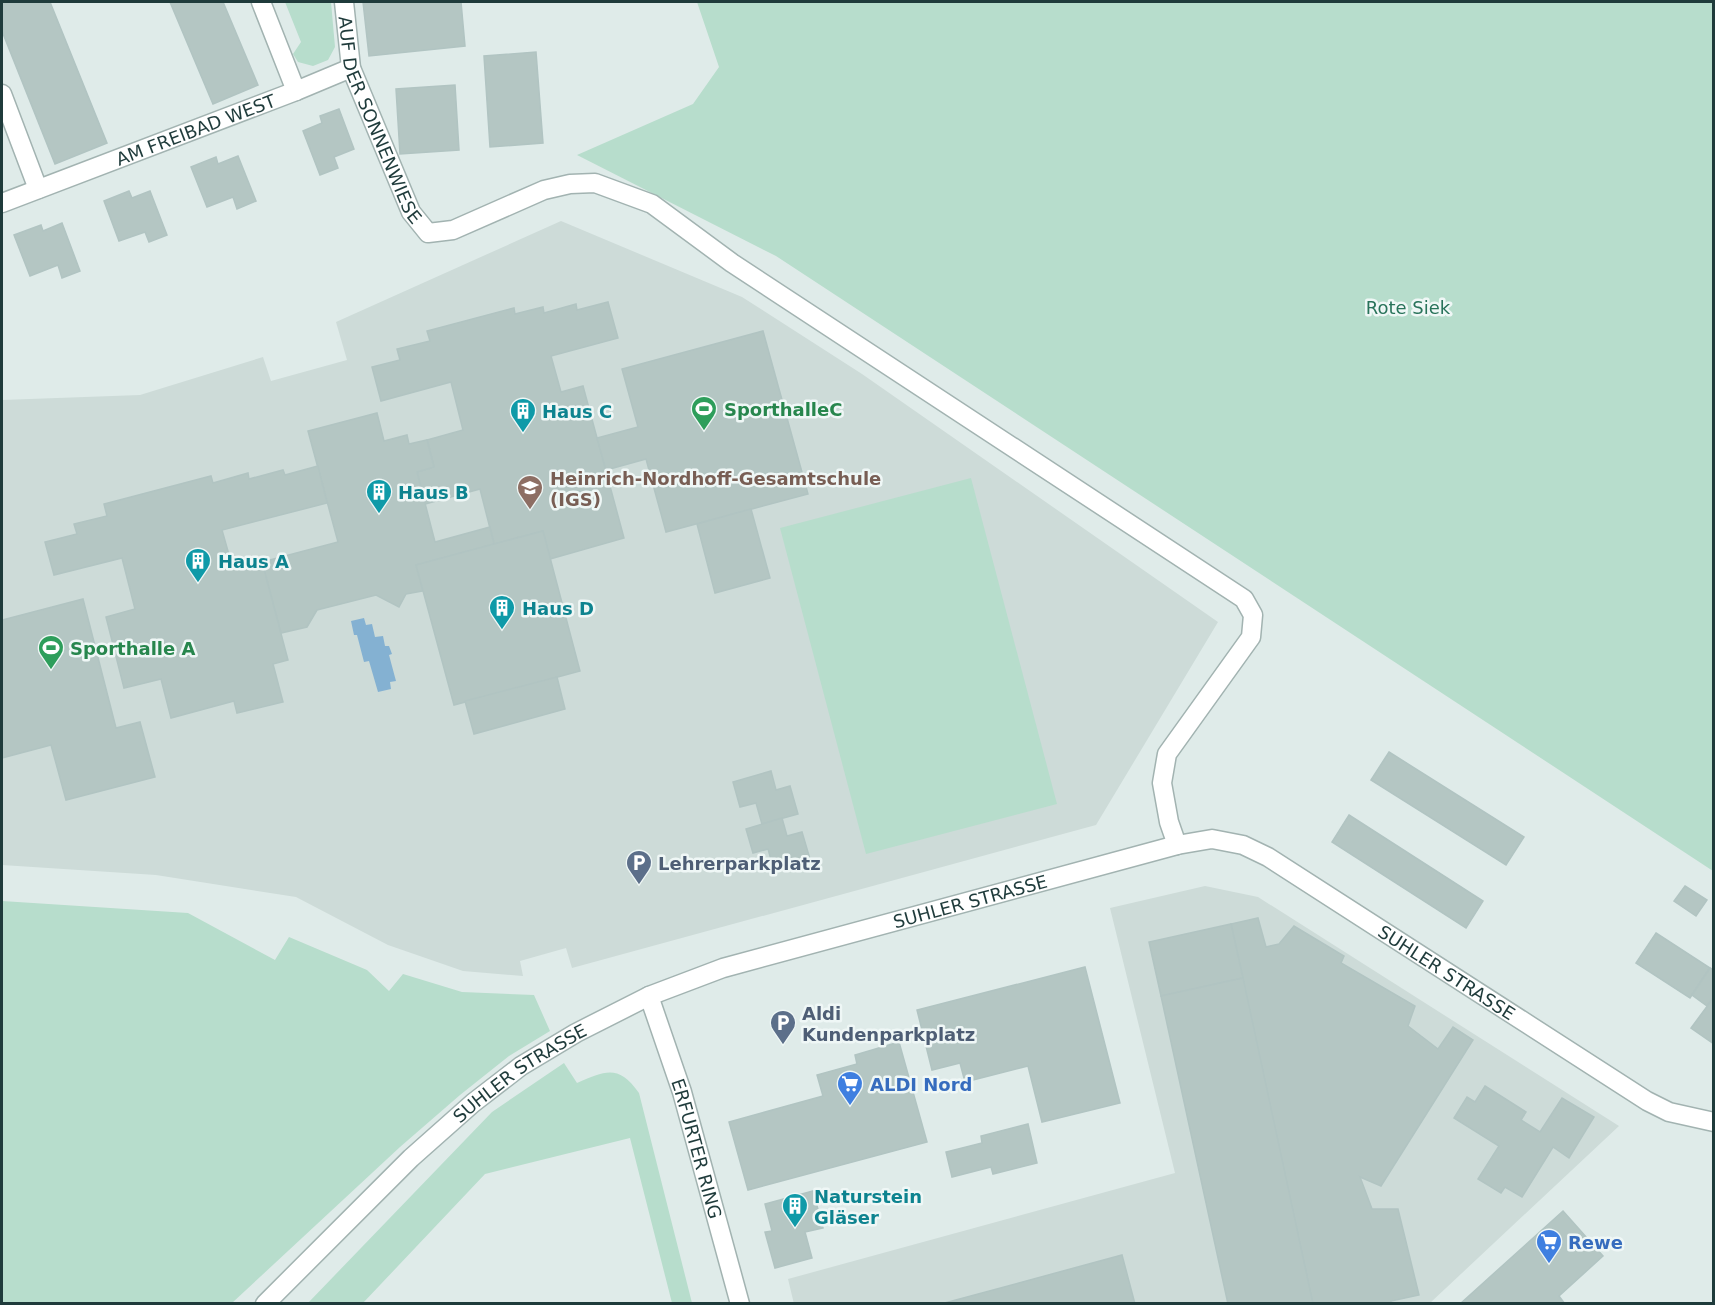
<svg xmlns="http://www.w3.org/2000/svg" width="1715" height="1305" font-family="'DejaVu Sans',sans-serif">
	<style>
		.built { fill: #cddbd8 }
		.green { fill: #b7ddcc }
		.water { fill: #84b1d2 }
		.building { fill: #b4c6c3; stroke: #b1c4c2; stroke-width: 1.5 }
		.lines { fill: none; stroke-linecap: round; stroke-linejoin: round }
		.street-casing { stroke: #a2b3b1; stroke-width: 21 }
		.street { stroke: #fff; stroke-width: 18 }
		.labels { text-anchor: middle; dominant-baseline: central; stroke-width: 5; stroke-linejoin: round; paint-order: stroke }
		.street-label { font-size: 18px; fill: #1f3b3b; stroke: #eff7f6 }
		.park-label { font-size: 18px; fill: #28735a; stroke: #eff7f6 }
		.leisure-label { font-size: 18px; font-weight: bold; fill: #27864d; stroke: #eff7f6; text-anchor: start }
		.culture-label { font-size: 18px; font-weight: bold; fill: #0d838f; stroke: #eff7f6; text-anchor: start }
		.education-label { font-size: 18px; font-weight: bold; fill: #785e54; stroke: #eff7f6; text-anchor: start }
		.service-label { font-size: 18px; font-weight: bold; fill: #4e5e75; stroke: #eff7f6; text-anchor: start }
		.shop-label { font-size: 18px; font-weight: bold; fill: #366cbe; stroke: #eff7f6; text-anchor: start }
	</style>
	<rect width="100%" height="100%" fill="#dfebe9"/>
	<g class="built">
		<path d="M561,221l181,76 120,77 356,248 -122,203 -524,143 -6,-20 -46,13 3,15 -60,-5 -75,-26 -92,-48 -140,-22 -154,-10v-465l138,-5 123,-38 8,24 76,-21 -11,-38z"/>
		<path d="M1205,886l53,11 361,229 -189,177 -636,1 -6,-25 387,-106 -65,-265z"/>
	</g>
	<g class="green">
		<path d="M285,2h46l4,45 -7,13 -15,6 -15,-4 -5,-8 8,-12z"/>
		<path d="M697,2h1016v869l-937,-615 -199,-101 116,-51 26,-37z"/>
		<path d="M971,478l86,326 -191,50 -86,-326z"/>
		<path d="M2,901l186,12 87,47 14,-23 78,33 22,21 14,-17 59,18 72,3 16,36 -41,25 -49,39 -60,52 -168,156h-230z"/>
		<path d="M564,1063l13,20c29,-12 41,-19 62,10l53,210h-20l-42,-165 -145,36 -122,129h-55l184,-191z"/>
	</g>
	<path class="water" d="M364,618l2,7 6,-1 3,13 8,-1 2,10h4l3,8 -3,1 7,26 -6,1 1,7 -13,3 -9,-31 -5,1 -7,-27h-3l-3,-14z"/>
	<g class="building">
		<path d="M2,2h48l57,141 -52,21 -53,-133z"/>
		<path d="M170,2h53l35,83 -45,19z"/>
		<path d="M363,2h98l4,44 -96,10z"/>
		<path d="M536,52l7,91 -53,4 -6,-91z"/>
		<path d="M455,85l4,65 -59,4 -4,-65z"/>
		<path d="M339,109l15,40 -20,8 4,11 -18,7 -17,-44 19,-8 -2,-7z"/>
		<path d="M238,156l18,45 -19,8 -4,-12 -26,10 -16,-40 25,-10 2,7z"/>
		<path d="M129,191l3,7 18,-7 17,44 -18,7 -4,-10 -26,9 -15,-40z"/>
		<path d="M62,223l18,48 -18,7 -4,-13 -28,11 -16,-41 27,-10 2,6z"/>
		<path d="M608,302l10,36 -67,18 10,36 22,-6 41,152 -74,21 -7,-28 -49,13 -14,-55 -55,15 -8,-32 17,-5 -7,-27 36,-10 -12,-48 -70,19 -9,-34 28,-7 -3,-11 33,-8 -3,-10 87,-23 1,6 28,-7 1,6 32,-9 1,6z"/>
		<path d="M763,331l45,163 -142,38 -20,-73 -40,11 -9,-32 41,-11 -16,-58z"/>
		<path d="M377,413l7,28 23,-6 2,9 18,-4 7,27 -17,5 18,70 55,-15 4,17 -78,21 7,26 -17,3 -7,13 -23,-12 -59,15 -10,17 -26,6 -19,-71 76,-20 -30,-111z"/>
		<path d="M318,466l9,37 -105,27 11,39 29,-7 26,98 -15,4 10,38 -46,11 -3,-12 -63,17 -10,-39 -37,9 -18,-71 29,-8 -13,-51 -68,17 -9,-33 32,-8 -3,-10 33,-8 -3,-12 107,-28 2,7 35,-10 1,6 34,-9 2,5z"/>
		<path d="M751,509l19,69 -55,15 -18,-69z"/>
		<path d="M543,531l37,140 -126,34 -38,-140z"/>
		<path d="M83,599l33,129 24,-6 15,55 -89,23 -15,-55 -49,13v-138z"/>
		<path d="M557,677l8,32 -91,25 -9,-33z"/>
		<path d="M1389,752l135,85 -18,28 -135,-85z"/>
		<path d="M771,771l5,19 14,-4 8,28 -36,10 -6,-21 -16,4 -7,-25z"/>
		<path d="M1349,815l134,86 -17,27 -134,-86z"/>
		<path d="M782,818l5,18 15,-4 8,27 -36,11 -6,-21 -15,4 -7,-24z"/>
		<path d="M1685,886l22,14 -11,16 -22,-15z"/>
		<path d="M1258,918l8,29 13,-3 15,-18 50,30 -3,7 74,43 -7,20 30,23 15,-22 20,13 -92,146 -21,-9 12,32h26l21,86 -28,6v3h-78l-82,-380z"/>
		<path d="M1231,924l12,54 -82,18 -12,-54z"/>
		<path d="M1656,933l54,35 -20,30 -54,-35z"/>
		<path d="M1085,967l35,136 -78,19 -14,-56 -63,16 -5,-19 -28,7 -15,-60z"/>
		<path d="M1710,968l4,2v27l-7,9 -15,-11z"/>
		<path d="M1243,978l70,326h-85l-67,-308z"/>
		<path d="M1714,997v47l-23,-16z"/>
		<path d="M899,1042l28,100 -179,48 -19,-68 94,-26 -6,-21 40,-11 -2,-9z"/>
		<path d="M1485,1086l41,26 -5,8 19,12 22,-34 32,19 -25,41 -16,-11 -31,50 -17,-10 -4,6 -23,-14 21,-33 -45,-28 13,-21 8,5z"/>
		<path d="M1028,1124l9,39 -44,11 -2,-7 -39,10 -6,-25 36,-9 -1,-7z"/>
		<path d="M813,1191l10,37 -18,4 7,26 -37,10 -10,-36 7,-1 -7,-27z"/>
		<path d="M1563,1211l40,45 -44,40 6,8h-105z"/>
		<path d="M1122,1255l13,49h-194z"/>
	</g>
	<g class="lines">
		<defs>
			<g id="street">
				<path d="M261,2l35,89"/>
				<path id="s1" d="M344,2l7,66 60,144 17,21 25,-3 91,-40 26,-6 25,-1 57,21 80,59 512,336 9,16 -2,22 -84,117 -5,29 7,39 8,23"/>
				<path d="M2,94l36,95"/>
				<path id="s2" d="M2,203l294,-112 55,-23"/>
				<path id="s3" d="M649,996l33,96 58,212"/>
				<path id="s4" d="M265,1304l146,-146 62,-55 48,-37 55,-33 73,-37 74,-28 454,-123 35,-6 31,6 25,12 379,244 22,11 45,10"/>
			</g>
		</defs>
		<use href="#street" class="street-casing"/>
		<use href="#street" class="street"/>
	</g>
	<defs>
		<symbol id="stadium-pin" viewBox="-11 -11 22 30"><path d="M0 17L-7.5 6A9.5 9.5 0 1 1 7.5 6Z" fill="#2e9e5b" stroke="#eff7f6"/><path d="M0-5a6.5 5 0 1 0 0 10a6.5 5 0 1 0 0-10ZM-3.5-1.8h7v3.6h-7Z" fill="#fff"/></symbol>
		<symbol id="building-pin" viewBox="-11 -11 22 30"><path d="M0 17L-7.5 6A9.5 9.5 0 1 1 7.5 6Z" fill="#0f9aa8" stroke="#eff7f6"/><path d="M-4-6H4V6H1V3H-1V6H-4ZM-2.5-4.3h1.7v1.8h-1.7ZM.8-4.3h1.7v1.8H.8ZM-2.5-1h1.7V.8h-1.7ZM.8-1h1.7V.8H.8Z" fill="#fff"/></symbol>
		<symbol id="school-pin" viewBox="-11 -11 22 30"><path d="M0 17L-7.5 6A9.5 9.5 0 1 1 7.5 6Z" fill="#8d6e63" stroke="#eff7f6"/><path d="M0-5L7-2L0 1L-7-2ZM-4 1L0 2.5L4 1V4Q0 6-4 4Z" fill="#fff"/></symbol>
		<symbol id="parking-pin" viewBox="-11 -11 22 30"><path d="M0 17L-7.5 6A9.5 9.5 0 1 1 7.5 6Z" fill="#5c6f8a" stroke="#eff7f6"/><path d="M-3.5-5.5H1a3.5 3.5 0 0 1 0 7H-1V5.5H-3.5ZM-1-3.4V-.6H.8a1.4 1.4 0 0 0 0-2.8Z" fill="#fff"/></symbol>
		<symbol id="supermarket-pin" viewBox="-11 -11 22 30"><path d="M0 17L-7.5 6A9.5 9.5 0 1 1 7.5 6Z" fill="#3f7fe0" stroke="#eff7f6"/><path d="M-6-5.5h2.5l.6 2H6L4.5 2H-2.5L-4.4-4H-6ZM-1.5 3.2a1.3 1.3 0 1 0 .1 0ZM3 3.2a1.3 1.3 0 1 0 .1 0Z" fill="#fff"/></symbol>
	</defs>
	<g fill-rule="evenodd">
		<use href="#stadium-pin" x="689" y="394" width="30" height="40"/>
		<use href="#building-pin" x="508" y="396" width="30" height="40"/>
		<use href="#school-pin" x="515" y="473" width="30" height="40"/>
		<use href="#building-pin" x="364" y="477" width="30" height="40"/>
		<use href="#building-pin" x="183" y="546" width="30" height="40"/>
		<use href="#building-pin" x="487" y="593" width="30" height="40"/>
		<use href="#stadium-pin" x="36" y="633" width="30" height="40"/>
		<use href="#parking-pin" x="624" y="848" width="30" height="40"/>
		<use href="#parking-pin" x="768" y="1008" width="30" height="40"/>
		<use href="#supermarket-pin" x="835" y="1069" width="30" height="40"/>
		<use href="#building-pin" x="780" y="1191" width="30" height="40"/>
		<use href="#supermarket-pin" x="1534" y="1227" width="30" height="40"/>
	</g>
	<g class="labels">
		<g class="street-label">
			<text stroke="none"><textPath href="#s1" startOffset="124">AUF DER SONNENWIESE</textPath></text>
			<text stroke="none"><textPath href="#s2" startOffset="207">AM FREIBAD WEST</textPath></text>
			<text stroke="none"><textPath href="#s4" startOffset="831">SUHLER STRASSE</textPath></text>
			<text stroke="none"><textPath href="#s4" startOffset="1353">SUHLER STRASSE</textPath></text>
			<text stroke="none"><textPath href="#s4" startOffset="345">SUHLER STRASSE</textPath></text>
			<text stroke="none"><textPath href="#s3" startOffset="160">ERFURTER RING</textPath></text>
		</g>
		<g class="park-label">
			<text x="1408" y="307">Rote Siek</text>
		</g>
		<g class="leisure-label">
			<text x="724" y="409">SporthalleC</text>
			<text x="70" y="648">Sporthalle A</text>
		</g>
		<g class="culture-label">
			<text x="542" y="411">Haus C</text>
			<text x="398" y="492">Haus B</text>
			<text x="218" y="561">Haus A</text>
			<text x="522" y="608">Haus D</text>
			<text x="814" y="1196">Naturstein<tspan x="814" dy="21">Gläser</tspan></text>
		</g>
		<g class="education-label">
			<text x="550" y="478">Heinrich-Nordhoff-Gesamtschule<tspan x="550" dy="21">(IGS)</tspan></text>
		</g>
		<g class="service-label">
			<text x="658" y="863">Lehrerparkplatz</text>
			<text x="802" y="1013">Aldi<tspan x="802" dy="21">Kundenparkplatz</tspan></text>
		</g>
		<g class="shop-label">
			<text x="870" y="1084">ALDI Nord</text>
			<text x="1568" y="1242">Rewe</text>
		</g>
	</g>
	<rect width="1715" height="1305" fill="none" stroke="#1f3b3b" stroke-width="6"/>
</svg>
